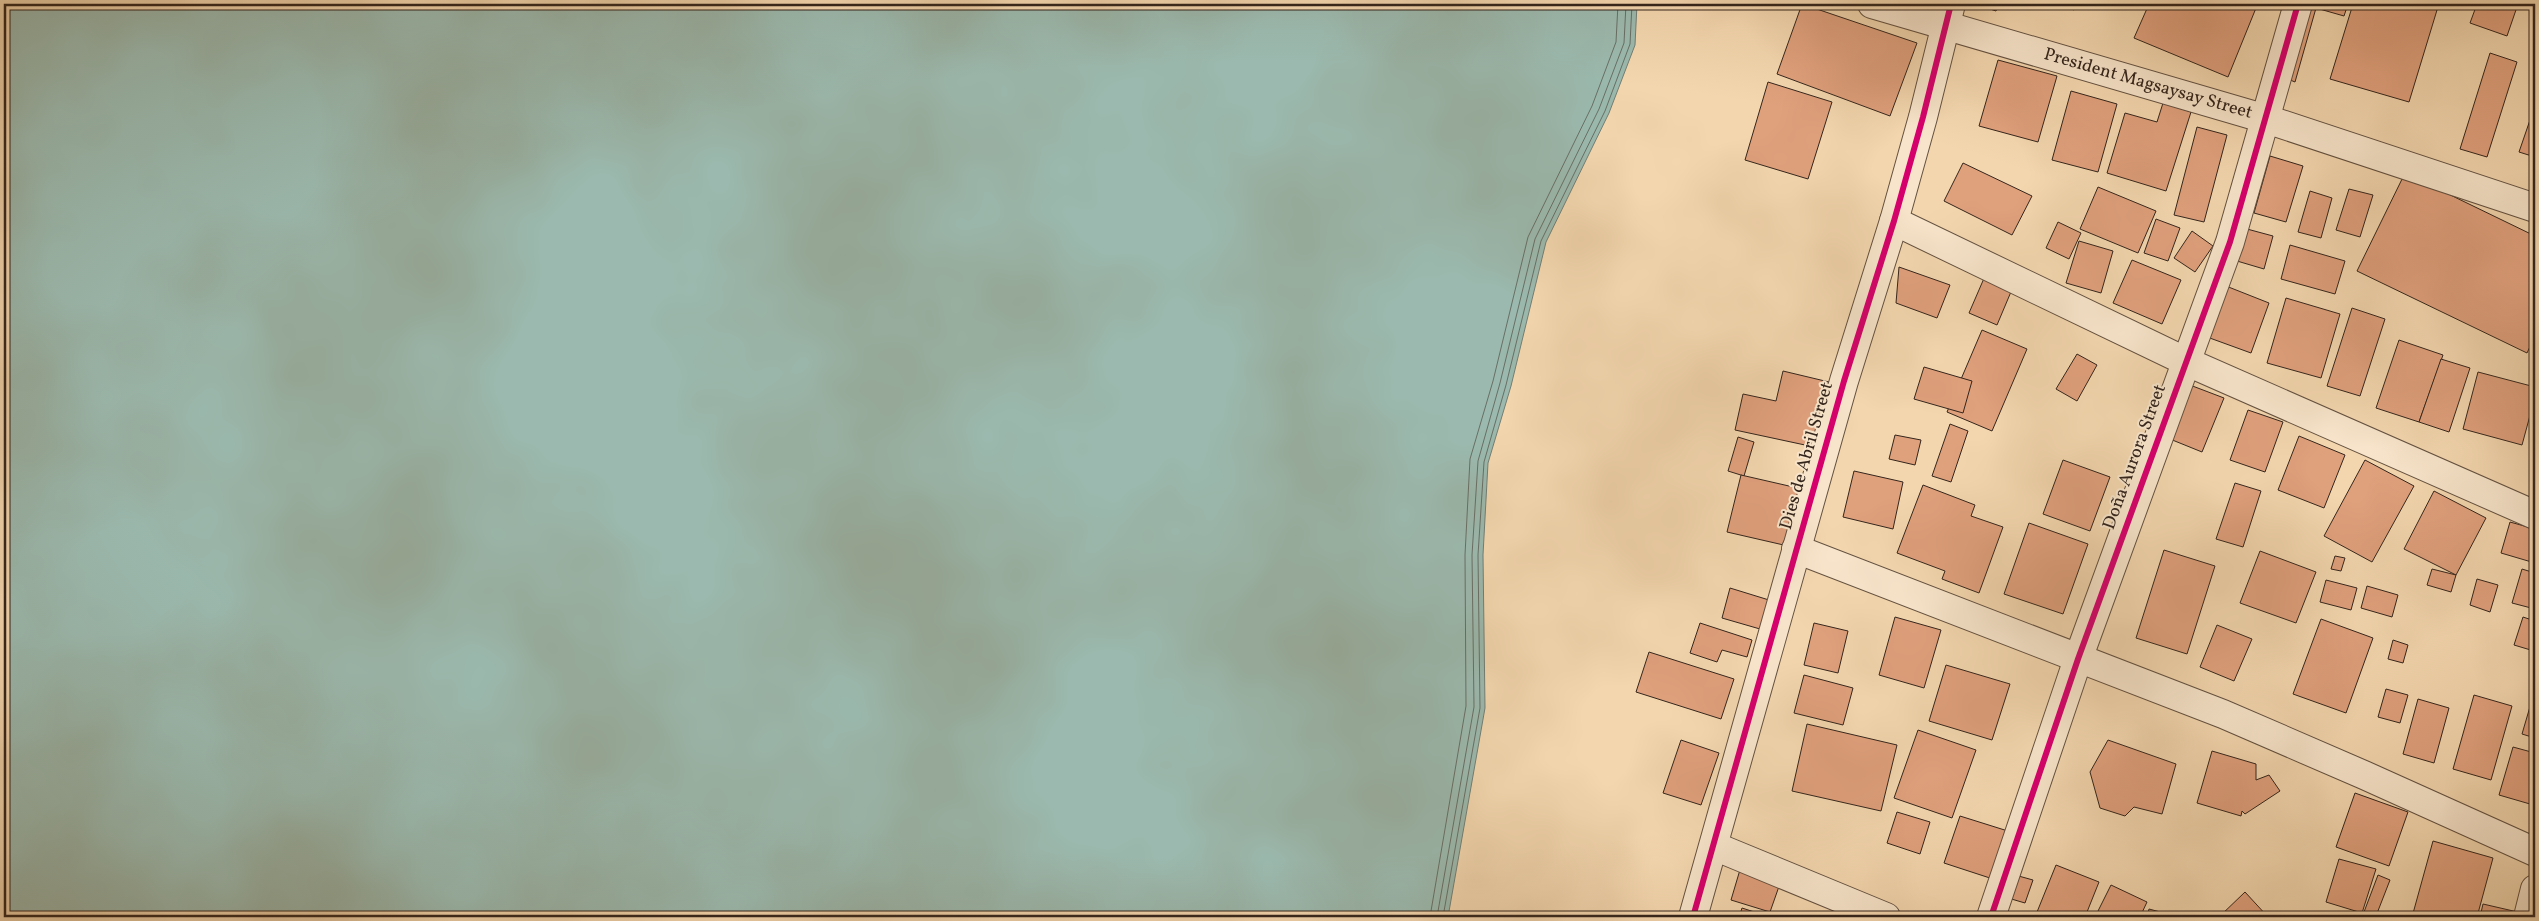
<svg xmlns="http://www.w3.org/2000/svg" width="2539" height="921" font-family="Vollkorn,serif">
	<style>
		.water { fill: #9bb9ae; stroke: #727e74 }
		.lines { fill: none; stroke-linecap: round; stroke-linejoin: round }
		.shore { stroke: #686f65; stroke-width: 1 }
		.building { fill: #dfa07c; stroke: #34251c }
		.street-casing { stroke: #645140; stroke-width: 30 }
		.street { stroke: #f7e4ca; stroke-width: 28 }
		.cycleway-casing { stroke: #f7e4ca; stroke-width: 9 }
		.cycleway { stroke: #d6006c; stroke-width: 6 }
		.labels { text-anchor: middle; dominant-baseline: central; stroke-width: 4; stroke-linejoin: round; paint-order: stroke }
		.street-label { font-size: 18px; fill: #34251c; stroke: #f7e4ca }
	</style>
	<rect width="100%" height="100%" fill="#f3d6ae"/>
	<filter id="stains"><feTurbulence type="fractalNoise" baseFrequency=".004" numOctaves="4"/><feColorMatrix values="0 0 0 0 .2 0 0 0 0 .09 0 0 0 0 .02 0 0 0 .5 -.17"/></filter>
	<radialGradient id="worn" r=".72"><stop offset=".6" stop-color="#630" stop-opacity="0"/><stop offset="1" stop-color="#630" stop-opacity=".3"/></radialGradient>
	<path class="water" d="M4,4h1633l-2,41 -26,68 -63,129 -35,144 -23,77 -5,92 2,153 -37,209h-1444z"/>
	<g class="lines">
		<g class="shore">
			<path d="M1430,917l36,-211 -1,-151 5,-96 23,-78 35,-144 64,-131 24,-64 2,-38"/>
			<path d="M1437,917l37,-210 -2,-152 6,-94 22,-78 35,-144 64,-130 25,-66 2,-39"/>
			<path d="M1443,917l37,-209 -2,-153 6,-93 22,-77 35,-144 64,-130 25,-67 2,-40"/>
		</g>
	</g>
	<g class="building">
		<path d="M1802,4l115,39 -27,73 -113,-42z"/>
		<path d="M1975,4h24l-3,7z"/>
		<path d="M2063,4h15l-4,6z"/>
		<path d="M2149,4h96l11,4 -28,69 -94,-39z"/>
		<path d="M2317,4h31l-4,12 -28,-8z"/>
		<path d="M2353,4h64l20,6 -28,92 -79,-23z"/>
		<path d="M2477,4h41l-11,32 -37,-13z"/>
		<path d="M2305,5l11,3 -21,74 -12,-5z"/>
		<path d="M2490,53l27,9 -30,95 -27,-8z"/>
		<path d="M1998,60l59,16 -19,66 -59,-16z"/>
		<path d="M1768,82l64,20 -24,77 -63,-19z"/>
		<path d="M2071,91l46,13 -19,68 -46,-12z"/>
		<path d="M2163,103l28,9 -25,79 -59,-18 18,-60 32,9z"/>
		<path d="M2530,120l5,2v35l-16,-5z"/>
		<path d="M2197,127l30,8 -23,87 -30,-7z"/>
		<path d="M2270,156l33,10 -17,56 -32,-9z"/>
		<path d="M1963,163l69,33 -20,39 -68,-34z"/>
		<path d="M2405,173l130,63v100l-8,17 -170,-82z"/>
		<path d="M2098,187l58,24 -18,42 -58,-24z"/>
		<path d="M2349,189l24,6 -13,42 -24,-7z"/>
		<path d="M2310,191l22,7 -11,40 -23,-6z"/>
		<path d="M2156,219l24,9 -12,33 -24,-8z"/>
		<path d="M2058,222l23,11 -12,26 -23,-11z"/>
		<path d="M2247,229l26,7 -9,33 -27,-8z"/>
		<path d="M2192,231l21,15 -18,26 -21,-14z"/>
		<path d="M2079,241l34,10 -12,42 -35,-10z"/>
		<path d="M2290,245l55,16 -10,33 -54,-15z"/>
		<path d="M2132,260l49,20 -19,44 -49,-21z"/>
		<path d="M1899,267l51,18 -13,33 -41,-15z"/>
		<path d="M1985,276l28,11 -16,38 -28,-12z"/>
		<path d="M2226,286l43,17 -18,50 -44,-16z"/>
		<path d="M2286,298l54,16 -19,64 -54,-15z"/>
		<path d="M2352,308l33,11 -25,77 -33,-10z"/>
		<path d="M1982,330l45,19 -35,82 -45,-19z"/>
		<path d="M2399,340l44,15 -24,67 -43,-14z"/>
		<path d="M2077,354l20,11 -20,36 -21,-12z"/>
		<path d="M2441,359l29,9 -21,64 -30,-10z"/>
		<path d="M1924,367l48,14 -9,32 -49,-14z"/>
		<path d="M1783,371l46,11 -7,29 -3,37 -84,-18 8,-36 33,7z"/>
		<path d="M2478,372l57,15v10l-13,48 -59,-16z"/>
		<path d="M2182,382l42,16 -22,54 -42,-17z"/>
		<path d="M2248,410l35,12 -18,50 -35,-12z"/>
		<path d="M1950,424l18,7 -17,51 -19,-6z"/>
		<path d="M1895,435l26,5 -6,25 -26,-6z"/>
		<path d="M2299,436l46,19 -21,53 -46,-18z"/>
		<path d="M1738,437l16,5 -10,34 -16,-5z"/>
		<path d="M2063,460l47,17 -20,54 -47,-17z"/>
		<path d="M2365,460l49,26 -42,76 -48,-26z"/>
		<path d="M1854,471l49,11 -10,47 -50,-12z"/>
		<path d="M1741,475l61,14 -14,57 -61,-14z"/>
		<path d="M2235,483l26,8 -18,56 -27,-8z"/>
		<path d="M1923,485l52,20 -4,11 32,11 -24,66 -37,-14 3,-8 -48,-18z"/>
		<path d="M2434,491l52,27 -30,57 -52,-26z"/>
		<path d="M2510,522l25,7v34l-34,-10z"/>
		<path d="M2029,523l59,21 -25,70 -59,-20z"/>
		<path d="M2164,550l51,16 -28,88 -51,-16z"/>
		<path d="M2260,551l56,21 -20,51 -56,-20z"/>
		<path d="M2335,556l10,2 -4,13 -10,-2z"/>
		<path d="M2432,569l24,6 -5,17 -24,-7z"/>
		<path d="M2522,569l13,4v36l-23,-6z"/>
		<path d="M2477,579l21,6 -8,27 -20,-7z"/>
		<path d="M2326,580l31,8 -6,22 -31,-8z"/>
		<path d="M2367,586l31,9 -6,22 -31,-9z"/>
		<path d="M1730,588l39,12 -9,29 -38,-11z"/>
		<path d="M1895,617l46,13 -17,58 -45,-13z"/>
		<path d="M2523,617l12,4 -1,30 -20,-6z"/>
		<path d="M2321,619l52,19 -27,75 -53,-19z"/>
		<path d="M1700,623l52,17 -5,17 -25,-7 -5,12 -27,-9z"/>
		<path d="M1814,623l34,8 -10,42 -34,-8z"/>
		<path d="M2217,625l35,14 -18,42 -34,-14z"/>
		<path d="M2393,640l15,5 -5,18 -15,-4z"/>
		<path d="M1649,652l85,27 -13,40 -85,-27z"/>
		<path d="M1946,665l64,19 -18,56 -63,-19z"/>
		<path d="M1804,675l49,13 -10,37 -49,-12z"/>
		<path d="M2386,689l22,6 -8,28 -22,-6z"/>
		<path d="M2534,693h1v45l-13,-4z"/>
		<path d="M2474,695l38,11 -21,74 -38,-11z"/>
		<path d="M2418,699l31,9 -15,55 -31,-9z"/>
		<path d="M1807,724l90,21 -16,66 -89,-20z"/>
		<path d="M1918,730l58,20 -24,68 -58,-20z"/>
		<path d="M1681,740l38,13 -18,52 -38,-12z"/>
		<path d="M2108,740l68,24 -14,50 -28,-7 -9,9 -25,-8 -10,-36z"/>
		<path d="M2513,747l22,6v34l-5,17 -31,-9z"/>
		<path d="M2212,751l44,13v16l13,-5 11,16 -35,23 -3,-3 -1,5 -44,-13z"/>
		<path d="M2355,793l53,19 -19,54 -53,-19z"/>
		<path d="M1897,812l33,10 -10,32 -33,-11z"/>
		<path d="M1960,816l51,16 -15,48 -52,-17z"/>
		<path d="M2433,841l60,17 -16,59h-65z"/>
		<path d="M2339,859l37,10 -14,44 -36,-11z"/>
		<path d="M1742,863l41,12 -13,37 -39,-12z"/>
		<path d="M2056,865l43,17 -14,35h-50z"/>
		<path d="M2015,875l18,5 -8,23 -17,-5z"/>
		<path d="M2378,875l12,5 -14,36 -12,-4z"/>
		<path d="M2111,885l36,17 -7,15h-45z"/>
		<path d="M2245,892l23,25h-49z"/>
		<path d="M2483,904l39,9 -1,4h-41z"/>
		<path d="M1742,908l28,9h-31z"/>
		<path d="M2149,909l30,8h-32z"/>
	</g>
	<g class="lines">
		<defs>
			<g id="street">
				<path d="M1872,4l394,115 269,89"/>
				<path d="M1894,221l291,140 350,154"/>
				<path d="M1796,549l427,165 141,61 171,77"/>
				<path d="M1714,846l172,71"/>
				<path d="M1693,917l151,-536 50,-160 29,-104 28,-113"/>
				<path d="M1991,917l87,-258 152,-417 68,-238"/>
				<path d="M2528,917l7,-28"/>
			</g>
		</defs>
		<use href="#street" class="street-casing"/>
		<use href="#street" class="street"/>
		<defs>
			<g id="cycleway">
				<path d="M1693,917l151,-536 50,-160 29,-104 28,-113"/>
				<path d="M1991,917l87,-258 152,-417 68,-238"/>
			</g>
		</defs>
		<use href="#cycleway" class="cycleway-casing"/>
		<use href="#cycleway" class="cycleway"/>
	</g>
	<g class="labels">
		<g class="street-label">
			<text transform="translate(2148 84) rotate(16)">President Magsaysay Street</text>
			<text transform="translate(1807 456) rotate(-74)">Dies de Abril Street</text>
			<text transform="translate(2135 457) rotate(-70)">Doña Aurora Street</text>
		</g>
	</g>
	<rect width="2539" height="921" fill="none" stroke="#f3d6ae" stroke-width="20"/>
	<rect x="5" y="5" width="2529" height="911" fill="none" stroke="#34251c" stroke-width="2.5"/>
	<rect x="10" y="10" width="2519" height="901" fill="none" stroke="#34251c"/>
	<rect width="100%" height="100%" filter="url(#stains)"/>
	<rect width="100%" height="100%" fill="url(#worn)"/>
</svg>
